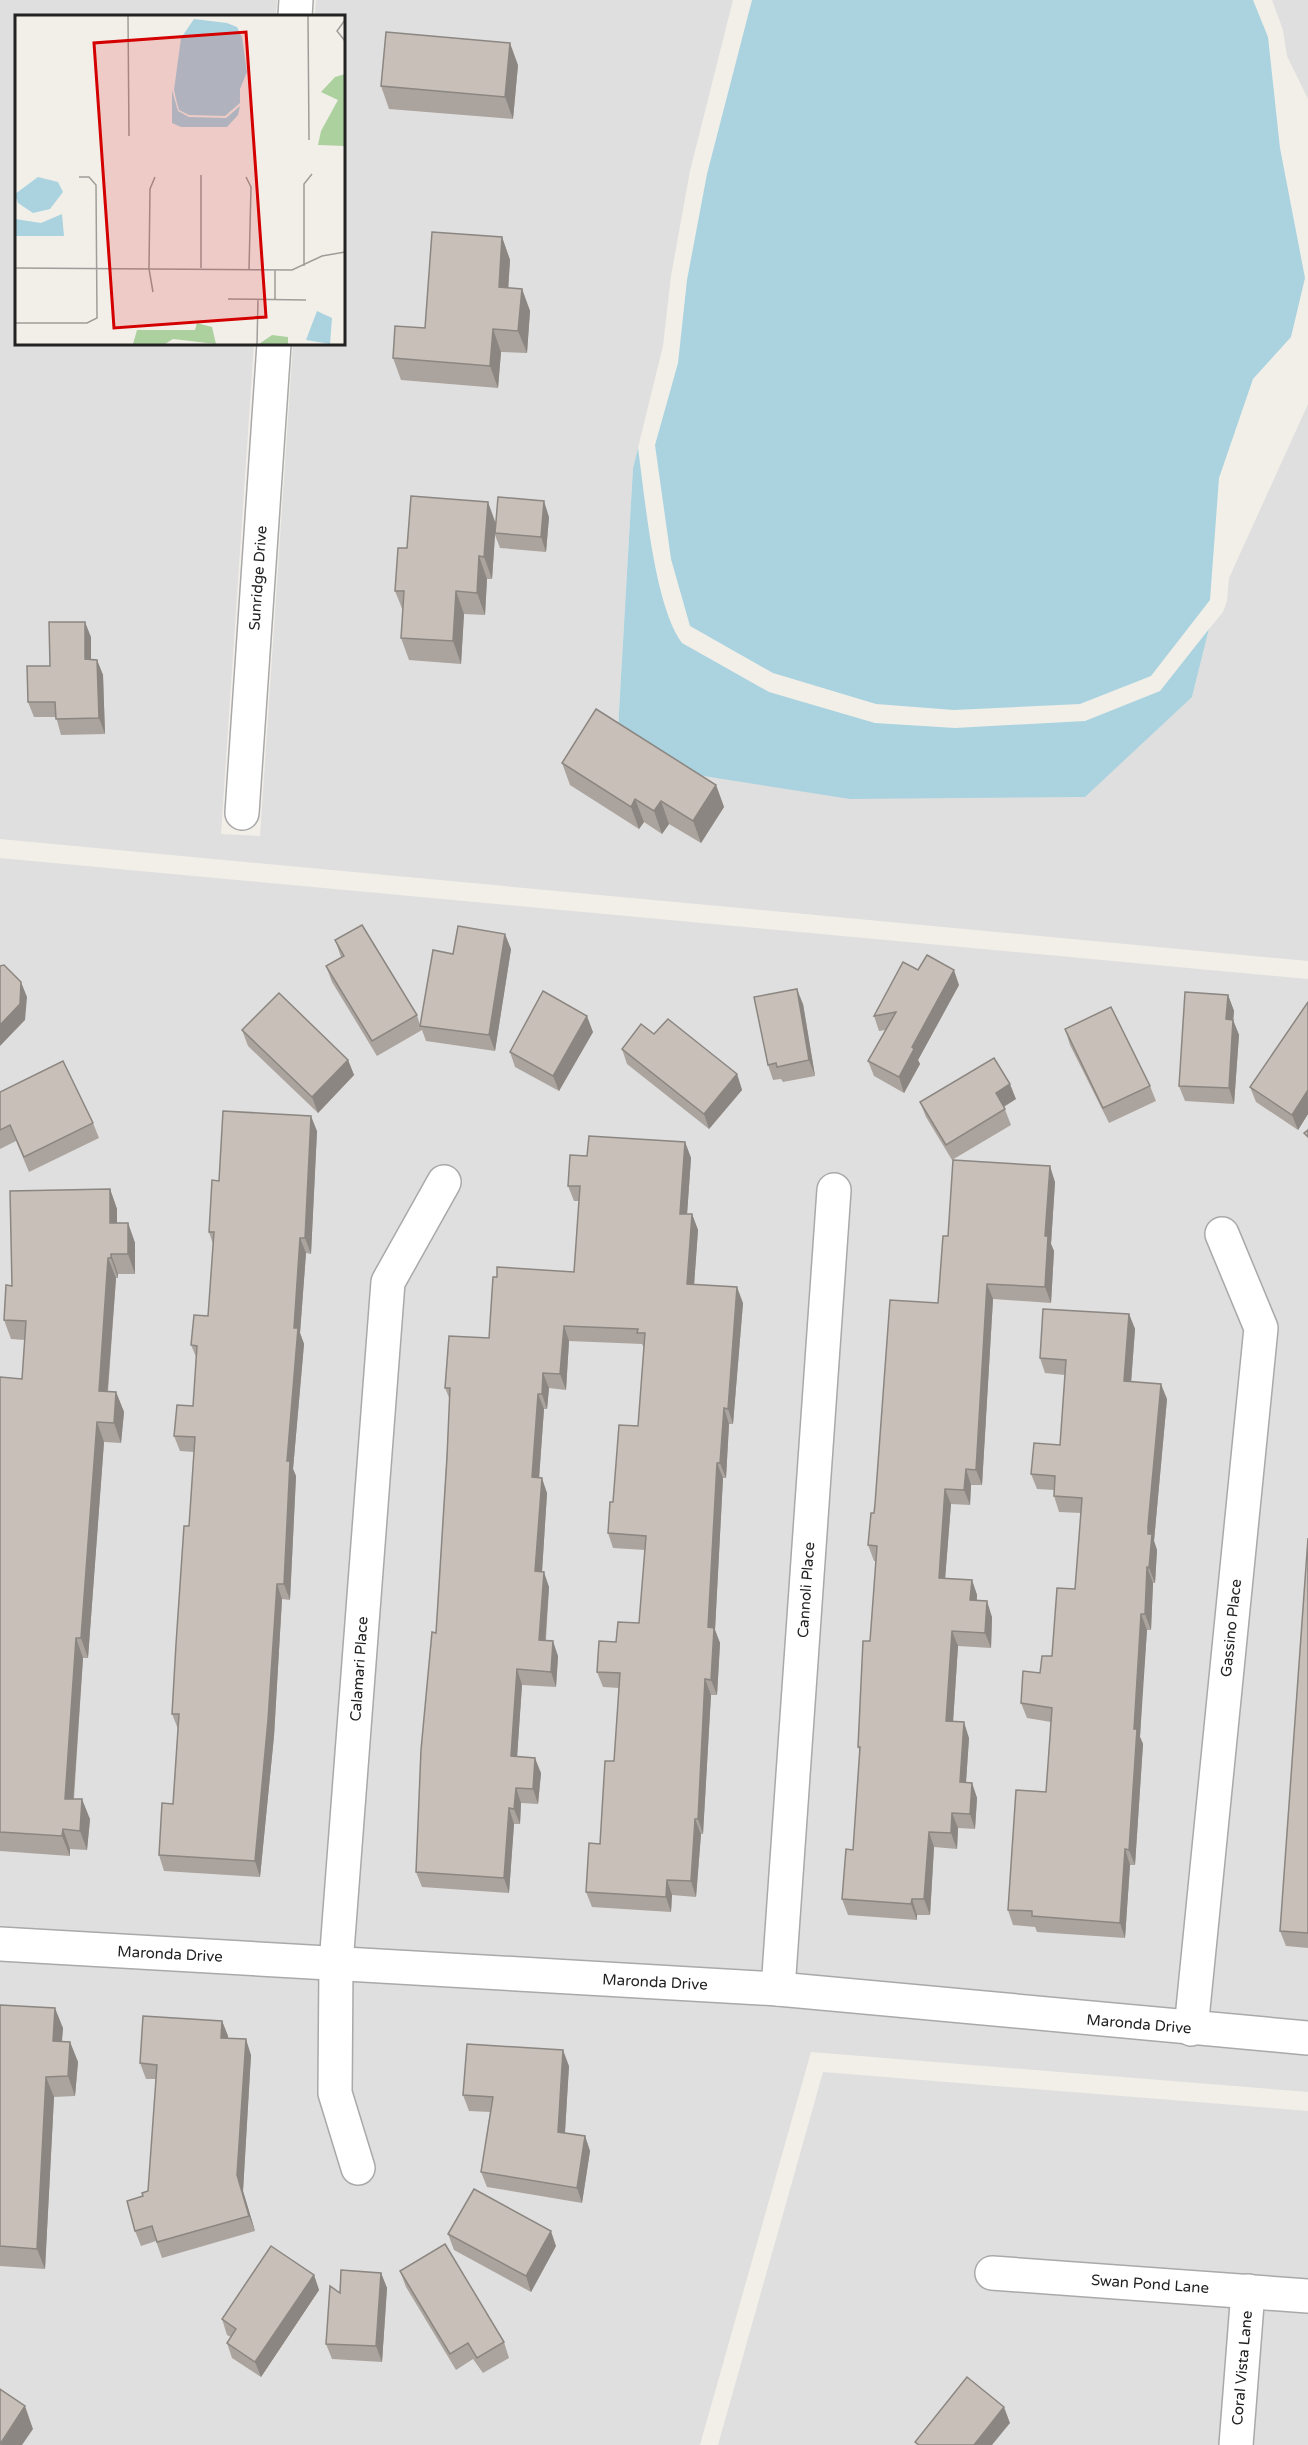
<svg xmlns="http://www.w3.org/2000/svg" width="1308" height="2445" font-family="'Varela Round',sans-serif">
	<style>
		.residential { fill: #e0dfdf }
		.water { fill: #aad3df }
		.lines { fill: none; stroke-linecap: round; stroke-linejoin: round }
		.minor-casing { stroke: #a9a9a9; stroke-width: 36 }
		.minor { stroke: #fff; stroke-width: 33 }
		.wall { fill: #aba49e }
		.shaded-wall { fill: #8b8681 }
		.building { fill: #c7bfb8; stroke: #8b8681; stroke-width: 1.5 }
		.labels { text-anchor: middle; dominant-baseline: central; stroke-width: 5; stroke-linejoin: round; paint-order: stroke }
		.street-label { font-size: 15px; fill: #222; stroke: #fff }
		.inset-road { fill: none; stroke: #9f9d99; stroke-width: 1.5 }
		.view { fill: #d40000; fill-opacity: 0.15; stroke: #d40000; stroke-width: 3 }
		.inset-edge { fill: none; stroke: #222; stroke-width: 3 }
	</style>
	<rect width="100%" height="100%" fill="#f2efe9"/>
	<g class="residential">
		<path d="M0,0h277l-1,16h-260v328h238l-33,490 39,2 33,-492h51v-328h-29l1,-16h417l-43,171 -19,105 -8,70 -30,122 -15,261 232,70 342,-102 17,-68 14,-17 4,-11 2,-23 79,-174v557l-1308,-122z"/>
		<path d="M1272,0h36v99l-21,-43 -4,-26z"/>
		<path d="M0,858l1308,121v1113l-497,-40 -111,393h-700z"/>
		<path d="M823,2072l485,39v334h-590z"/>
	</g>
	<g class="water">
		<path d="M752,0h501l15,37 12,111 25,130 -14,59 -38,42 -34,99 -9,122 -59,76 -71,28 -126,6 -78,-6 -103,-31 -83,-47 -19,-67 -16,-114 23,-82 9,-83 20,-106z"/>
		<path d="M638,448c7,49 16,158 44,195l87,49 106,31 80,5 130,-7 75,-30 49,-62 -17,68 -107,100 -235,2 -159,-25 -73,-45 15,-261z"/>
	</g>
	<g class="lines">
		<defs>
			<g id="minor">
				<path d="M295,16l1,-16"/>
				<path d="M242,813l32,-469"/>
				<path d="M0,1944l778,45 530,49"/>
				<path d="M778,1989l56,-799"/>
				<path d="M1191,2029l70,-701 -39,-94"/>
				<path d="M358,2168l-23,-75 1,-129 52,-682 56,-100"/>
				<path d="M992,2273l316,23"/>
				<path d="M1236,2445l12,-154"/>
			</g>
		</defs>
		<use href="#minor" class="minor-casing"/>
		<use href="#minor" class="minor"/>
	</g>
	<g class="wall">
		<path d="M518,65l-5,54 -124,-10 -8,-23z"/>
		<path d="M502,237l8,23 -2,28 14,1 8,22 -3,42 -26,-1 -3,36 -97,-8 -8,-22 32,-30z"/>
		<path d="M549,517l-3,35 -46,-4 -5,-13 -3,44h-5l-2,36 -21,-1 -3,50 -52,-4 -8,-22 2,-27 -8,-20 12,-43 88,-26z"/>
		<path d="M91,637v22l6,1 6,15 2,59 -44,1 -5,-18h-22l-6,-15z"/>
		<path d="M562,763l154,22 8,22 -23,36 -32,-19 -7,10 -18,-12 -5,7 -69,-44z"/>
		<path d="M335,940l82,75 3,10 33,-71 58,-5 -16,102 -69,-10 -4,-11 -45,26 -45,-74 -6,-16 15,-9z"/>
		<path d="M918,970l41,15 -41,75 2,4 -16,29 -30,-17 -6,-15 18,-31 -7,1 -5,-15z"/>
		<path d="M1228,995l6,16 -1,9 6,15 -5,69 -49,-3 -6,-15z"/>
		<path d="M1308,1002v112l-10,16 -42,-28 -6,-15z"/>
		<path d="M803,1004l12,72 -32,6 -2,-3 -8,1 -5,-15z"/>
		<path d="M1065,1029l85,57 6,15 -47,22 -39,-78z"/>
		<path d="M242,1030l106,30 6,15 -36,38 -70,-67z"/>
		<path d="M593,1032l-34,59 -44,-24 -5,-15z"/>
		<path d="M654,1034l83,40 5,16 -33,39 -82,-65 -5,-15z"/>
		<path d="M0,1092l93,31 6,15 -70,34 -13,-31 -16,8z"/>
		<path d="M1016,1099l-12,8 7,18 -59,35 -26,-43 -6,-15z"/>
		<path d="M317,1131l-6,123 -5,-1 -6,80 4,11 -11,125 3,7 -6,124 -8,-1 -8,137 -14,141 -96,-6 -5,-16 14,-51 5,-75 -6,-15 17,-188 5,-74 -14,-1 -6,-15 19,-30 4,-47 -6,-14 17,-29 5,-72 -4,-12 10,-51z"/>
		<path d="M685,1142l6,16 -4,56h5l6,16 -4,55 49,18 -10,121h-4l-3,54h-3l-8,152 5,13 -1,19 -2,33h-6l-8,139h-2l-5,63 -24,-2 -1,17 -79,-5 -6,-15 14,-48 14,-83 5,-73 -16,-1 -6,-15 19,-30 23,-19 6,-73 -32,-2 -5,-15 5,-31 25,-76 6,-78 -2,-4 -73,-3 -3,49 -17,-2 -2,21h-3l-5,69 8,15 -5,79 7,15 -3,53 12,16 -2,31 -34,-2 -5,72 24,16 -3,31 -17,-1 -1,21h-6l-5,69 -87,-6 -6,-15 20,-239 14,-233 -5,-12 44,-50 85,-66 5,-71h-5l-6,-15 19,-30z"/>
		<path d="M1055,1182l-4,62 3,7 -3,52 -58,-4 -11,186h-11l-1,20 -19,-1 -6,74 27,2 5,15v6l15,16 -1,31 -33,-2 -5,76 16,16 -3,44 6,1 5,15 -2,31 -17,-1 -1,21 -23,-2 -4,68h-13v5l-69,-5 -6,-16 11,-49 7,-98 -2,-5 12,-106 6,-80h-2l-6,-16 6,-32 64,-210 10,-67z"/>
		<path d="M110,1189l7,20v14h11l7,20v31h-17v4h-2l-8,114h8l8,20 -3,31 -17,-1 -16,216h-5l-9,141 16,20 -3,31 -17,-1v7l-70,-5v-474l22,2 3,-39 -14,-1 -7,-19 8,-34z"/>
		<path d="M1129,1314l6,15 -4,53 36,17 -13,142 3,9 -2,33h-2l-2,47h-4l-5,66 -2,41 3,7 -8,121h-5l-5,73 -88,-6 -2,-5 -22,-2 -5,-15 38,-118 5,-70 -24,-4 -6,-15 31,-47 23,-67 6,-76 -22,-1 -5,-16v-6l-17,-1 -6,-15 29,-29 5,-70 -20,-2 -5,-15z"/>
		<path d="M1308,1538v410l-22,-2 -6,-15z"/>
		<path d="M0,2005l63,23 -1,13 8,1 8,20 -3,34 -21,1 -9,172 -45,-3z"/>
		<path d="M222,2021l6,15v3l23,16 -8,136 12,40 -93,27 -6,-17 -15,5 -6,-15 8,-35 5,-5 8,-112h-10l-6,-16z"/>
		<path d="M569,2066l-4,67 20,3 5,15 -8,52 -95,-16 -6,-15 9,-60 -21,-1 -6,-16z"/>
		<path d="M448,2234l108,12 -25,46 -77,-42z"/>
		<path d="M400,2271l104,71 5,16 -26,15 -10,-14 -17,11 -50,-83z"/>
		<path d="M381,2273l6,15 -5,74 -50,-3 -6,-15 14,-51z"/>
		<path d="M314,2275l5,15 -58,87 -29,-19 -5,-15 4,-6 -4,-2 -5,-16z"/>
	</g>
	<g class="shaded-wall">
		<path d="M510,43l8,22 -5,54 -8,-22z"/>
		<path d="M502,237l8,23 -3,49 -8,-22z"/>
		<path d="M522,289l8,22 -3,42 -9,-22z"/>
		<path d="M493,329l8,23 -3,36 -8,-22z"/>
		<path d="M544,501l5,16 -3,35 -5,-15z"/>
		<path d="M488,502l8,22 -1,9v2l-3,44 -8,-22z"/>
		<path d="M479,556l8,23 -2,36 -8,-22z"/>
		<path d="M456,591l8,23 -3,50 -8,-23z"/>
		<path d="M85,622l6,15v37l-6,-15z"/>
		<path d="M97,660l6,15 2,59 -6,-16z"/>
		<path d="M716,785l8,22 -23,36 -8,-22z"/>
		<path d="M635,799l9,23 -5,7 -8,-22z"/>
		<path d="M661,801l8,23 -7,10 -8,-23z"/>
		<path d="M505,934l6,15 -16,102 -6,-16z"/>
		<path d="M954,970l5,15 -41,75 2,4 -16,29 -5,-16 13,-30z"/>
		<path d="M21,982l6,15 -2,23 -25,26v-21z"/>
		<path d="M797,989l6,15 12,72 -6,-16z"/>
		<path d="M1228,995l6,16 -2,23 -6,-15z"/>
		<path d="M587,1016l6,16 -34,59 -6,-15z"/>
		<path d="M1233,1020l6,15 -5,69 -5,-16z"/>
		<path d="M348,1060l6,15 -36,38 -6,-16z"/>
		<path d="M737,1074l5,16 -33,39 -5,-15z"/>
		<path d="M1010,1084l6,15 -15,9 -5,-15z"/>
		<path d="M1308,1090v24l-10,16 -6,-15z"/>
		<path d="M311,1116l6,15 -6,123 -6,-16z"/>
		<path d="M685,1142l6,16 -5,71 -6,-15z"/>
		<path d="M1050,1166l5,16 -4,62 3,7 -3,52 -6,-16v-51z"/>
		<path d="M110,1189l7,20v34l-7,-20z"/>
		<path d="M692,1214l6,16 -5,69 -6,-15z"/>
		<path d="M128,1223l7,20v31l-7,-20z"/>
		<path d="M300,1238l6,15 -6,80 4,11 -11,125 3,7 -6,124 -6,-16 3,-123 7,-133z"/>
		<path d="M111,1254l7,20v4l-7,-20z"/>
		<path d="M108,1258l8,20 -10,133 -7,-20z"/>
		<path d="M987,1284l6,15 -11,186 -6,-15z"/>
		<path d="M737,1287l6,16 -10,121 -5,-15z"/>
		<path d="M1129,1314l6,15 -5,68 -6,-16z"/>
		<path d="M564,1326l5,15 -3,49 -6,-16z"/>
		<path d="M543,1373l6,15 -2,21 -5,-15z"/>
		<path d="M1161,1384l6,15 -13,142 3,9 -2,33 -6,-15 -1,-42z"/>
		<path d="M116,1392l8,20 -3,31 -7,-20z"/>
		<path d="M538,1394l6,15 -6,84 -6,-16z"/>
		<path d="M724,1408l5,16 -3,54 -6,-15z"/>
		<path d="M97,1422l7,20 -16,216 -7,-20z"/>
		<path d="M717,1463l6,15 -8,152 5,13 -3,52 -6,-15 -3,-53z"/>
		<path d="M966,1469l5,16 -1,20 -6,-15z"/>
		<path d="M542,1478l5,15 -6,94 -6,-16z"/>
		<path d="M945,1489l6,15 -7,89 -5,-15z"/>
		<path d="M1147,1567l6,16 -2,47 -6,-16z"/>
		<path d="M544,1572l5,15 -5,68 -5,-15z"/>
		<path d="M972,1580l5,15 -1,21 -6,-16z"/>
		<path d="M277,1584l5,15 -8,137 -14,141 -5,-16z"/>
		<path d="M987,1601l5,16 -1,31 -6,-15z"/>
		<path d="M1141,1614l6,16 -7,107 3,7 -8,121 -6,-15 5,-121z"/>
		<path d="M952,1631l6,15 -6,91 -6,-16z"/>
		<path d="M76,1638l7,20 -11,160 -7,-19z"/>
		<path d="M553,1641l5,15 -2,31 -5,-15z"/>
		<path d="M517,1669l5,16 -6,87 -5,-16z"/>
		<path d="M705,1679l6,16 -8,139 -5,-15z"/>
		<path d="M964,1722l5,16 -4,59 -5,-15z"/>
		<path d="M535,1758l6,15 -3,31 -5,-15z"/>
		<path d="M972,1783l5,15 -2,31 -5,-15z"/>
		<path d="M516,1788l5,15 -1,21 -6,-15z"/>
		<path d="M82,1799l8,20 -3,31 -7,-19z"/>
		<path d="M509,1808l5,16 -5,69 -5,-15z"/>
		<path d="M952,1813l6,15 -1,21 -6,-16z"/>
		<path d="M695,1819l6,15 -5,63 -5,-16z"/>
		<path d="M63,1829l7,20v7l-8,-20z"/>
		<path d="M929,1832l5,15 -4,68 -6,-16z"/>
		<path d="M1125,1849l5,16 -5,73 -5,-15z"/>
		<path d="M667,1880l5,15 -1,17 -5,-15z"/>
		<path d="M912,1899l5,16v5l-6,-16z"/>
		<path d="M55,2008l8,20 -3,33 -7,-20z"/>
		<path d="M222,2021l6,15 -1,18 -6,-16z"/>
		<path d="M246,2039l5,16 -8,136 12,40 -6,-15 -12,-41z"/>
		<path d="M70,2042l8,20 -3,34 -7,-20z"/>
		<path d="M563,2050l6,16 -5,81 -6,-15z"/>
		<path d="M46,2077l8,20 -9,172 -8,-20z"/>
		<path d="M585,2136l5,15 -8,52 -5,-15z"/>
		<path d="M551,2231l5,15 -25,46 -5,-16z"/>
		<path d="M381,2273l6,15 -5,74 -6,-16z"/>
		<path d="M314,2275l5,15 -58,87 -6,-15z"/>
		<path d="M25,2406l8,23 -11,16h-22z"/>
		<path d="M1004,2407l6,16 -18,22h-18z"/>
	</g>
	<g class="building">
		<path d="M386,32l124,11 -5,54 -124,-11z"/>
		<path d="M432,232l70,5 -3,50 23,2 -4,42 -25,-2 -3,37 -97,-8 2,-32 30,2z"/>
		<path d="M411,496l77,6 -4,55 -5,-1 -2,37 -21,-2 -3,50 -52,-3 3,-47h-9l3,-43h9z"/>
		<path d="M498,497l46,4 -3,36 -46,-4z"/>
		<path d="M49,622h36v37l12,1 2,58 -43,1 -1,-17h-27l-1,-36h23z"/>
		<path d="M596,709l120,76 -23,36 -32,-20 -7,10 -19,-12 -4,8 -69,-44z"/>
		<path d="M362,925l55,90 -45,26 -46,-75 18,-10 -9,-16z"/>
		<path d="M458,926l47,8 -16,101 -69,-9 13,-76 20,4z"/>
		<path d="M927,955l27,15 -42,77 2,2 -15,28 -31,-16 28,-49 -22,4 29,-54 15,8z"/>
		<path d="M4,965l17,17 -1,22 -20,21v-59z"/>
		<path d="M797,989l12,71 -32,7 -1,-4 -8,2 -14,-68z"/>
		<path d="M543,991l44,25 -34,60 -43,-24z"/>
		<path d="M1185,992l43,3 -2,24 7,1 -4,68 -50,-2z"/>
		<path d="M279,993l69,67 -36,37 -70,-67z"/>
		<path d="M1308,1002v88l-16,25 -42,-28z"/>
		<path d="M1111,1007l39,79 -47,22 -38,-79z"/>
		<path d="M668,1019l69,55 -33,40 -82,-65 19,-25 13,10z"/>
		<path d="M994,1058l16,26 -14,9 9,16 -59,36 -26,-43z"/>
		<path d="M63,1061l30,62 -69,34 -14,-32 -10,5v-38z"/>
		<path d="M223,1111l88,5 -6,122h-5l-6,90h4l-11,133h3l-6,123h-7l-9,136 -13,141 -96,-6 3,-52 11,1 6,-90h-7l4,-70 8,-118h5l6,-89 -21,-1 3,-31 16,1 4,-60 -6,-1 3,-30 14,1 6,-84h-5l3,-52 7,1z"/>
		<path d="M1308,1130v7l-4,-4z"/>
		<path d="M589,1136l96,6 -5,72h12l-5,70 50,3 -9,122 -4,-1 -4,55h-3l-9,164 6,1 -1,18 -2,34 -6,-1 -7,140h-3l-4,62 -24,-1 -1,17 -80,-5 3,-49 11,1 5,-83h9l6,-88 -23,-1 2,-31 17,1 2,-20 21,1 7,-87 -38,-3 2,-31h3l6,-77 19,1 7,-93h-8l1,-4 -74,-3 -4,48 -17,-1 -1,21h-4l-6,83 10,1 -7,93 9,1 -5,68 14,1 -2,31 -34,-3 -6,87 24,2 -2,31 -17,-1 -2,21 -5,-1 -5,70 -88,-6 5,-122 11,-118 4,1 11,-176 3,-69h-5l4,-52 40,2 4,-61h4v-10l77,5 6,-86h-12l2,-31 17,1z"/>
		<path d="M953,1160l97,6 -5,70h3l-3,51 -58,-3 -11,186 -10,-1 -2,21 -19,-1 -6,89 33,2 -2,20 17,1 -2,32 -33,-2 -6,90 18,1 -4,60 12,1 -2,31 -18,-1 -1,20 -22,-1 -5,67h-12l-1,5 -69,-5 4,-50 7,1 7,-103h-2l5,-106h7l7,-95 -9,-1 3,-32h3l1,-9 15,-204 48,3 5,-67h5z"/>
		<path d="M110,1189v34h18v31h-17v4h-3l-9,133 17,1 -2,31 -17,-1 -16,216h-5l-11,161h17l-2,32 -17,-2 -1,7 -62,-4v-455l22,2 4,-58 -22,-1 2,-35 6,1 -2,-95z"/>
		<path d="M1043,1309l86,5 -5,67 37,3 -13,142v8h4l-3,34 -2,-1 -2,47h-4l-4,66 -3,49h3l-8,121 -4,-1 -5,74 -88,-7v-5l-24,-1 8,-120 30,2 6,-84 -31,-5 2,-32 17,2 2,-17h10l5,-68 18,1 7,-91 -28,-2 1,-20 -24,-2 3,-31 26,2 6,-85 -26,-2z"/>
		<path d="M1308,1538v395l-28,-2z"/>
		<path d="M0,2005l55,3 -2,33 17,1 -2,34 -22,1 -9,172 -37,-3z"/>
		<path d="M143,2016l79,5 -1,17 25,1 -9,136 12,41 -92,26 -5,-16 -17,5 -8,-30 16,-5 -1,-3 6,-2 9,-126 -17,-2z"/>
		<path d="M467,2044l96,6 -5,82 27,4 -8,52 -96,-16 12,-75 -30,-2z"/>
		<path d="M474,2189l77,42 -25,45 -78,-42z"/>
		<path d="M445,2244l59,98 -27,16 -9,-15 -18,11 -50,-83z"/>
		<path d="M271,2246l43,29 -59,87 -28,-19 9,-14 -14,-10z"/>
		<path d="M341,2270l40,3 -5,73 -50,-2 4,-58 10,7z"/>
		<path d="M967,2377l37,30 -30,38h-55l-4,-3z"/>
		<path d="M0,2389l25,17 -25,38z"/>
	</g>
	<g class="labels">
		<g class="street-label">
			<text transform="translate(258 578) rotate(-86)">Sunridge Drive</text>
			<text transform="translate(806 1590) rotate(-86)">Cannoli Place</text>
			<text transform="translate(1231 1628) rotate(-84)">Gassino Place</text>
			<text transform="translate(359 1669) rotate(-86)">Calamari Place</text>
			<text transform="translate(170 1954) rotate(3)">Maronda Drive</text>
			<text transform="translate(655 1982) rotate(3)">Maronda Drive</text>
			<text transform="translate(1139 2024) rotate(5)">Maronda Drive</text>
			<text transform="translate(1150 2284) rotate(4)">Swan Pond Lane</text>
			<text transform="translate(1242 2368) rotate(-85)">Coral Vista Lane</text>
		</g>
	</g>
	<g transform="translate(15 15)">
		<rect width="330" height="330" fill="#f2efe9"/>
		<path d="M330,59v72l-27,-1 3,-14 17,-31 -17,-8 14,-15zM182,308l15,4 4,17 -43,-5 -8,5h-32l4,-14h58zM257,320l16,2v7h-29z" fill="#add19e"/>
		<path d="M179,4l33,4 10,4 5,10 5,35 -7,17v14l-15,13 -36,-1 -10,-5 -2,-7 -3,-13 7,-52zM157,75l6,21 11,6 37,1 14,-12 -2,9 -11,12h-46l-9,-4zM23,162l20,5 5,10 -13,17 -17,4 -15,-10 -3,-9zM47,199l2,22h-49v-17l26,4zM302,296l15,7 -2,26 -24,-4z" fill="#aad3df"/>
		<path class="inset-road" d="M113,1l1,120M293,1l1,124M330,5l-8,11 8,10M231,162l5,10 -2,82M289,251v-82l8,-10M0,253l277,2 30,-14 23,-4M186,253v-93M260,255v30M138,277l-4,-23 1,-80 5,-12M213,284l78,1M0,308h72l10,-5 -1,-133 -7,-8h-10M242,329l1,-45"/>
		<path class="view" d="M231,17l20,285 -152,11 -20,-285z"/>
		<rect width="330" height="330" class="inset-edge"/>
	</g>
</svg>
